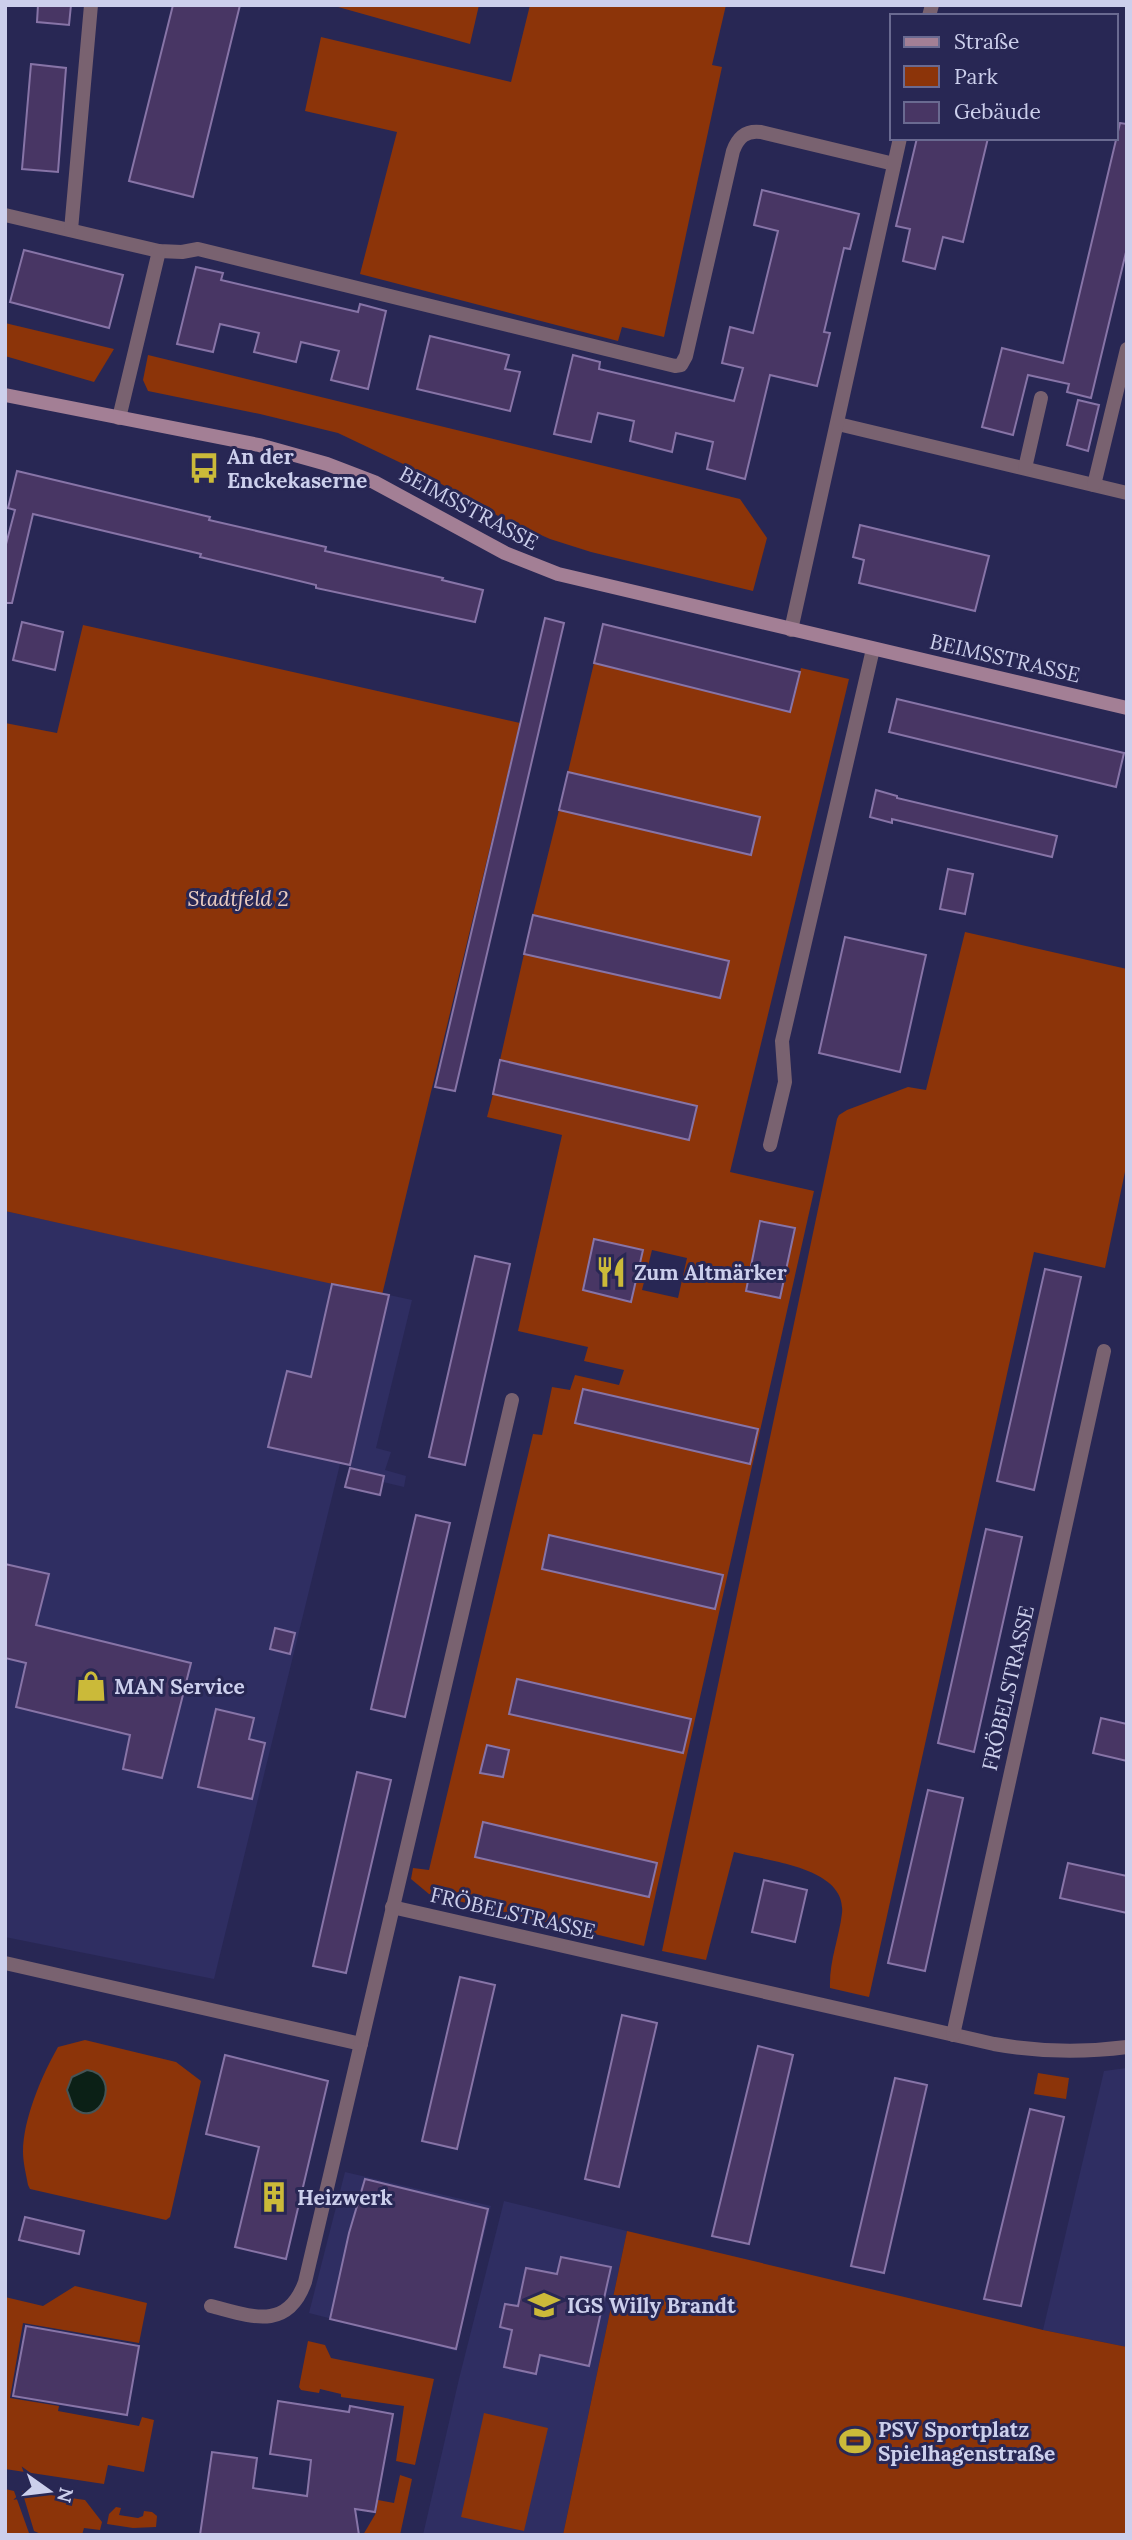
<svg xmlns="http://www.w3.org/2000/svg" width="1132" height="2540" font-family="Lora,serif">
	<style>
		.built { fill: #2f2e62 }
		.green { fill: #8c3409; fill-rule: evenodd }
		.water { fill: #0b2016; stroke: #455456; stroke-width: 2 }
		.building { fill: #483664; stroke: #8774a7; stroke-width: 2 }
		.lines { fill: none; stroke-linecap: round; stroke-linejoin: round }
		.street { stroke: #796270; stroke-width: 14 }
		.secondary { stroke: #a37f95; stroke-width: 14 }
		.labels { text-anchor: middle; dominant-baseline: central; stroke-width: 6; stroke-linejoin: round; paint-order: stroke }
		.poi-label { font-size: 21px; font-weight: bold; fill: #cccfec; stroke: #282754; text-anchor: start }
		.street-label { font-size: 21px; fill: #cccfec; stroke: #282754 }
		.park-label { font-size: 21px; font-style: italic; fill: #eccdc1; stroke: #282754 }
	</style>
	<rect width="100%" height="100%" fill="#282754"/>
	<g class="built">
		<path d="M5,1211l407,89 -36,148 15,4 -6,18 21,6 -2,11 -21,-5 -3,13 -35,-8 7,-30 -10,-1 -128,523 -209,-42z"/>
		<path d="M1127,2068v279l-84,-17 61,-259z"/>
		<path d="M345,2172l146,34 -35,145 -147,-38z"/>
		<path d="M504,2201l123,30 -64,304h-140l36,-156z"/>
	</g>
	<g class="green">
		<path d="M331,5h148l-9,39z"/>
		<path d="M530,5h196l-14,60 10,2 -58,270 -42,-10 -4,14 -258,-67 37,-142 -92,-21 16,-74 190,45z"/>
		<path d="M5,323l109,26 -20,33 -89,-26z"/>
		<path d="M148,355l592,144 27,39 -14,53 -162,-39 -41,-13 -50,-22 -80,-45 -82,-39 -78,-19 -112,-23 -5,-11z"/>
		<path d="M83,625l437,98 -138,572 -377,-84v-488l52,10z"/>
		<path d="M594,663l196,48 11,-43 48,11 -119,493 84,19 -170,755 -215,-52 -18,-15 2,-11 16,2 104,-436 9,1 10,-48 18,3 5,-15 44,10 5,-15 -40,-9 4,-14 -70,-16 44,-196 -75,-18 6,-23 196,45 8,-33 -197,-46 24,-106 196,44 9,-37 -196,-46 26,-105 192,45 9,-38 -192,-45zM760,1221l34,7 -14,70 -34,-7zM594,1239l36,63 -47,-12zM652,1250l35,8 -9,40 -36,-8zM583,1389l167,75 -175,-41zM517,1679l174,40 -8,34 -174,-39zM483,1823l173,40 -7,34 -173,-40z"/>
		<path d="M965,932l162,37v193l-22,106 -71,-16 -165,745 -39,-9c-1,-27 9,-49 12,-75 5,-46 -75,-52 -108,-61l-28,108 -44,-9 175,-832 2,-4 8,-5 61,-23 18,3z"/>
		<path d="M85,2040l91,22 25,19 -31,136 -4,3 -136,-31 -2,-4c-2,-11 -5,-23 -5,-33 0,-33 19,-77 35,-105z"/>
		<path d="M1038,2073l31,5 -3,21 -32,-5z"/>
		<path d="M627,2231l416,99 84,17v188h-564z"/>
		<path d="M75,2286l72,17 -8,40 -116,-20 -13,75 49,8 -1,5 81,15 3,-9 12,3 -10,52 -36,-7 -4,19 -99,-15v-172l38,9z"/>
		<path d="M308,2341l17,4 6,13 103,21 -19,86 -19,-4 8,-55 -63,-9v-3l-21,-5 -1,4 -18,-3 -2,-3z"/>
		<path d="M484,2413l64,15 -24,103 -63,-14z"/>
		<path d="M400,2475l12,4 -12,56h-37l13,-22 2,-13 16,3z"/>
		<path d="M5,2489l9,2 15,42 -3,2h-21z"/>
		<path d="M22,2491l63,9 17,22 -2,8 -16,-2 -2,7h-39l-9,-4z"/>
		<path d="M116,2507l5,1 -2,7 19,3 5,-2 1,-5 8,1 5,4 -1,11 -23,1 -26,-4 2,-10z"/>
	</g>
	<path class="water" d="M87,2070c37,5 12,62 -14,37l-6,-17 5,-13z"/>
	<g class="building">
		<path d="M38,5h33l-2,20 -32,-3z"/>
		<path d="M173,5h67l-47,192 -64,-16z"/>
		<path d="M31,64l35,4 -8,104 -36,-3z"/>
		<path d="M1120,123l7,1v124l-36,150 -24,-6 2,-8 -41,-9 -15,60 -31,-8 20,-79 61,15z"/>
		<path d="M917,138h71l-25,104 -20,-5 -8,32 -32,-8 7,-32 -14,-3z"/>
		<path d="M762,190l97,24 -9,35 -6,-1 -20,84 6,1 -13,53 -47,-11 -25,104 -38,-10 6,-27 -37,-9 -4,19 -42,-11 4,-20 -36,-8 -7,29 -37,-8 19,-79 27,7 -1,7 135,32 9,-33 -21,-5 8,-36 23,6 25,-102 -24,-6z"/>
		<path d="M24,250l99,25 -14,53 -99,-26z"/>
		<path d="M196,267l27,6 -2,7 137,32 2,-8 26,7 -18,78 -37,-9 8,-29 -38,-9 -5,20 -42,-10 5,-19 -39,-9 -7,28 -36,-8z"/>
		<path d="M430,336l79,19 -4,14 15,3 -10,39 -93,-22z"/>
		<path d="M1078,400l21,5 -11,46 -21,-6z"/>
		<path d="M17,471l193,46 -1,3 117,27 -1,4 118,27 -1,2 41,10 -8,32 -159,-34v-3l-116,-28 1,-3 -168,-40 -21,89h-7v-55l10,-38 -7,-2z"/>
		<path d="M860,525l129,31 -14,55 -116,-28 5,-23 -11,-3z"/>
		<path d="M545,618l19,5 -109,468 -20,-4z"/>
		<path d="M22,622l41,10 -8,38 -42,-10z"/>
		<path d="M603,624l197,48 -10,40 -196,-49z"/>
		<path d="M897,699l227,54 -8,34 -227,-55z"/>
		<path d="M568,772l192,45 -9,38 -192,-45z"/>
		<path d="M876,790l21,6v2l160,38 -5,21 -160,-38v4l-22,-6z"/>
		<path d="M948,869l25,5 -8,40 -25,-5z"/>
		<path d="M533,915l196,46 -9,37 -196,-44z"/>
		<path d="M845,937l81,18 -26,117 -81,-19z"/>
		<path d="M500,1060l197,46 -8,34 -196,-46z"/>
		<path d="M760,1221l35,7 -15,70 -34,-7z"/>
		<path d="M594,1239l49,11 -12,52 -48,-12z"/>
		<path d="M475,1256l35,8 -45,201 -36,-8z"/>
		<path d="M1045,1269l36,8 -47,213 -37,-9z"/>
		<path d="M332,1284l57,11 -39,170 -82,-18 19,-76 24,6z"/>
		<path d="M583,1389l175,40 -8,35 -175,-41z"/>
		<path d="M350,1468l34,8 -4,19 -35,-8z"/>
		<path d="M416,1515l34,8 -45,194 -34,-8z"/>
		<path d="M986,1529l36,8 -48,215 -36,-9z"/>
		<path d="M549,1535l174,40 -8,34 -173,-40z"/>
		<path d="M5,1564l44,10 -13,51 155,38 -29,115 -39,-9 7,-34 -114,-28 10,-44 -21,-5z"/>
		<path d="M275,1628l20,5 -5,21 -20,-5z"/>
		<path d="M517,1679l174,40 -8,34 -174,-39z"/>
		<path d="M216,1709l38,9 -5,21 16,4 -13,56 -54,-12z"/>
		<path d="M1101,1718l26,6v37l-34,-8z"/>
		<path d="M487,1745l22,5 -6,27 -23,-4z"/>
		<path d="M357,1772l34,8 -45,193 -33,-7z"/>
		<path d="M928,1790l35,8 -38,173 -37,-8z"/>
		<path d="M483,1822l174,41 -8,34 -174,-40z"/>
		<path d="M1068,1863l59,13v37l-67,-15z"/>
		<path d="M764,1880l43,10 -12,52 -43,-10z"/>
		<path d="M460,1977l35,8 -38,164 -35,-8z"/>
		<path d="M622,2015l35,8 -38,164 -34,-8z"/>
		<path d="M758,2046l35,9 -44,189 -37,-8z"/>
		<path d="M225,2055l103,26 -42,178 -51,-12 24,-100 -53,-13z"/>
		<path d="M895,2078l32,7 -43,188 -33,-7z"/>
		<path d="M1030,2109l34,8 -43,189 -37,-7z"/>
		<path d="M365,2179l123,30 -32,140 -126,-30 19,-86z"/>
		<path d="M25,2217l59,14 -5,23 -60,-14z"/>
		<path d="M561,2257l50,10 -22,99 -49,-11 -4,19 -32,-7 8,-37 -12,-3 5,-23 13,2 8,-38 31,6z"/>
		<path d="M26,2326l113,20 -12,69 -114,-19z"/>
		<path d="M278,2401l71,11 1,-6 43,8 -18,98 -20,-3 4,26h-159l12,-83 45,6 -4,30 54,8 4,-36 -41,-6z"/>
	</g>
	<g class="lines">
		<g class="street">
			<path d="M929,16l3,-11"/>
			<path d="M5,215l154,36 23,1 16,-3 477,117 6,-1 5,-9 47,-205c5,-14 13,-21 28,-19l133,32"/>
			<path d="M71,230l20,-225"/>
			<path d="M119,418l40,-167"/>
			<path d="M838,424l289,69"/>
			<path d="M1025,468l16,-70"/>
			<path d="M1094,485l33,-136"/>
			<path d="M791,630l109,-492"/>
			<path d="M770,1145l15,-63 -3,-41 91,-392"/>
			<path d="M392,1907l602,137c45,8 87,9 133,3"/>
			<path d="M5,1963l356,81"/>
			<path d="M953,2035l151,-684"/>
			<path d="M211,2306c39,10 76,26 94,-24l207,-882"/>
		</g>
		<path class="secondary" d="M5,395l254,50 68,19 47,18 131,71 53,21 569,134"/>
	</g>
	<defs>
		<symbol id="bus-bare" viewBox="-9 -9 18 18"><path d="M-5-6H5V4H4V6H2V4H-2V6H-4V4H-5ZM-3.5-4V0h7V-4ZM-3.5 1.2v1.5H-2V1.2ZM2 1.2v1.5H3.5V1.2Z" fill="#cbba39" stroke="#282754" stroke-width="2.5" paint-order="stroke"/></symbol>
		<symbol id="restaurant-bare" viewBox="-9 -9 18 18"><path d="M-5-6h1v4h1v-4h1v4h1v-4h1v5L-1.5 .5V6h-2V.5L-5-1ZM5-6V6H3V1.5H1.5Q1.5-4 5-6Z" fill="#cbba39" stroke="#282754" stroke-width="2.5" paint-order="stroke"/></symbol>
		<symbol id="shop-bare" viewBox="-9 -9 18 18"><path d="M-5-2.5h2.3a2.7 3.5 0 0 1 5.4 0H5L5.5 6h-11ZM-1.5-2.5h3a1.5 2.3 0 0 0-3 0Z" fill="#cbba39" stroke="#282754" stroke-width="2.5" paint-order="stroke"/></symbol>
		<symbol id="building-bare" viewBox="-9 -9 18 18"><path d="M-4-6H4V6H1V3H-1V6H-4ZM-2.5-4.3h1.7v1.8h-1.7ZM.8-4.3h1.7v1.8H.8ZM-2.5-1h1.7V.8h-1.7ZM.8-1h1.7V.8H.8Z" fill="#cbba39" stroke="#282754" stroke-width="2.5" paint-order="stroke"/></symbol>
		<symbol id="school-bare" viewBox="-9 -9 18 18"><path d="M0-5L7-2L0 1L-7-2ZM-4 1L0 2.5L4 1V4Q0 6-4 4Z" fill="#cbba39" stroke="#282754" stroke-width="2.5" paint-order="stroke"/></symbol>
		<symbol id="stadium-bare" viewBox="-9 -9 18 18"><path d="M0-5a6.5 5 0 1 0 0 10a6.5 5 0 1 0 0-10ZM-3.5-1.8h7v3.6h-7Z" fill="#cbba39" stroke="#282754" stroke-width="2.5" paint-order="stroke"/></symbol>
	</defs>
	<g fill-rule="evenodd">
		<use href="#bus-bare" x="182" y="446" width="44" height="44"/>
		<use href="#restaurant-bare" x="589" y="1250" width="44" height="44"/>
		<use href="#shop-bare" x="69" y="1664" width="44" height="44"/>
		<use href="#building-bare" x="252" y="2175" width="44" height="44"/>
		<use href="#school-bare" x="522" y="2283" width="44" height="44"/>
		<use href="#stadium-bare" x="833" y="2419" width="44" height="44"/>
	</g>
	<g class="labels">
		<g class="poi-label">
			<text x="227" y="456">An der<tspan x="227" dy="24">Enckekaserne</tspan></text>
			<text x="634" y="1272">Zum Altmärker</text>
			<text x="114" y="1686">MAN Service</text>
			<text x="297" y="2197">Heizwerk</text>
			<text x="567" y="2305">IGS Willy Brandt</text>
			<text x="878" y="2429">PSV Sportplatz<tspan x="878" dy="24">Spielhagenstraße</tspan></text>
		</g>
		<g class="street-label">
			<text transform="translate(469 508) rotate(28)">BEIMSSTRASSE</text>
			<text transform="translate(1005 658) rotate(13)">BEIMSSTRASSE</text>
			<text transform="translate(1008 1688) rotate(-77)">FRÖBELSTRASSE</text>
			<text transform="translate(513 1913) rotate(13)">FRÖBELSTRASSE</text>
		</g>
		<g class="park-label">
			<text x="238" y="898">Stadtfeld 2</text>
		</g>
	</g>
	<rect width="1132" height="2540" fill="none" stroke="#cccfec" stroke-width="14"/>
	<rect x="890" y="14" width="228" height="126" fill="#282754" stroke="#6a6a91" stroke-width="2"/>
	<rect x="904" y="37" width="35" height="10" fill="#a37f95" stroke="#6a6a91" stroke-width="2"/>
	<text x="954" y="49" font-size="21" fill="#cccfec">Straße</text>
	<rect x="904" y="66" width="35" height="21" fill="#8c3409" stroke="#6a6a91" stroke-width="2"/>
	<text x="954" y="84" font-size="21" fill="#cccfec">Park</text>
	<rect x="904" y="102" width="35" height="21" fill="#483664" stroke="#6a6a91" stroke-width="2"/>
	<text x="954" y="119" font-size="21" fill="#cccfec">Gebäude</text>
	<g transform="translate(49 2491) rotate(104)" stroke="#282754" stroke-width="5" paint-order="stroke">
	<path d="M0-5L12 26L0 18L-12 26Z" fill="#cccfec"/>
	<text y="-10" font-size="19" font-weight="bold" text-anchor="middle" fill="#cccfec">N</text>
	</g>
</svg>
